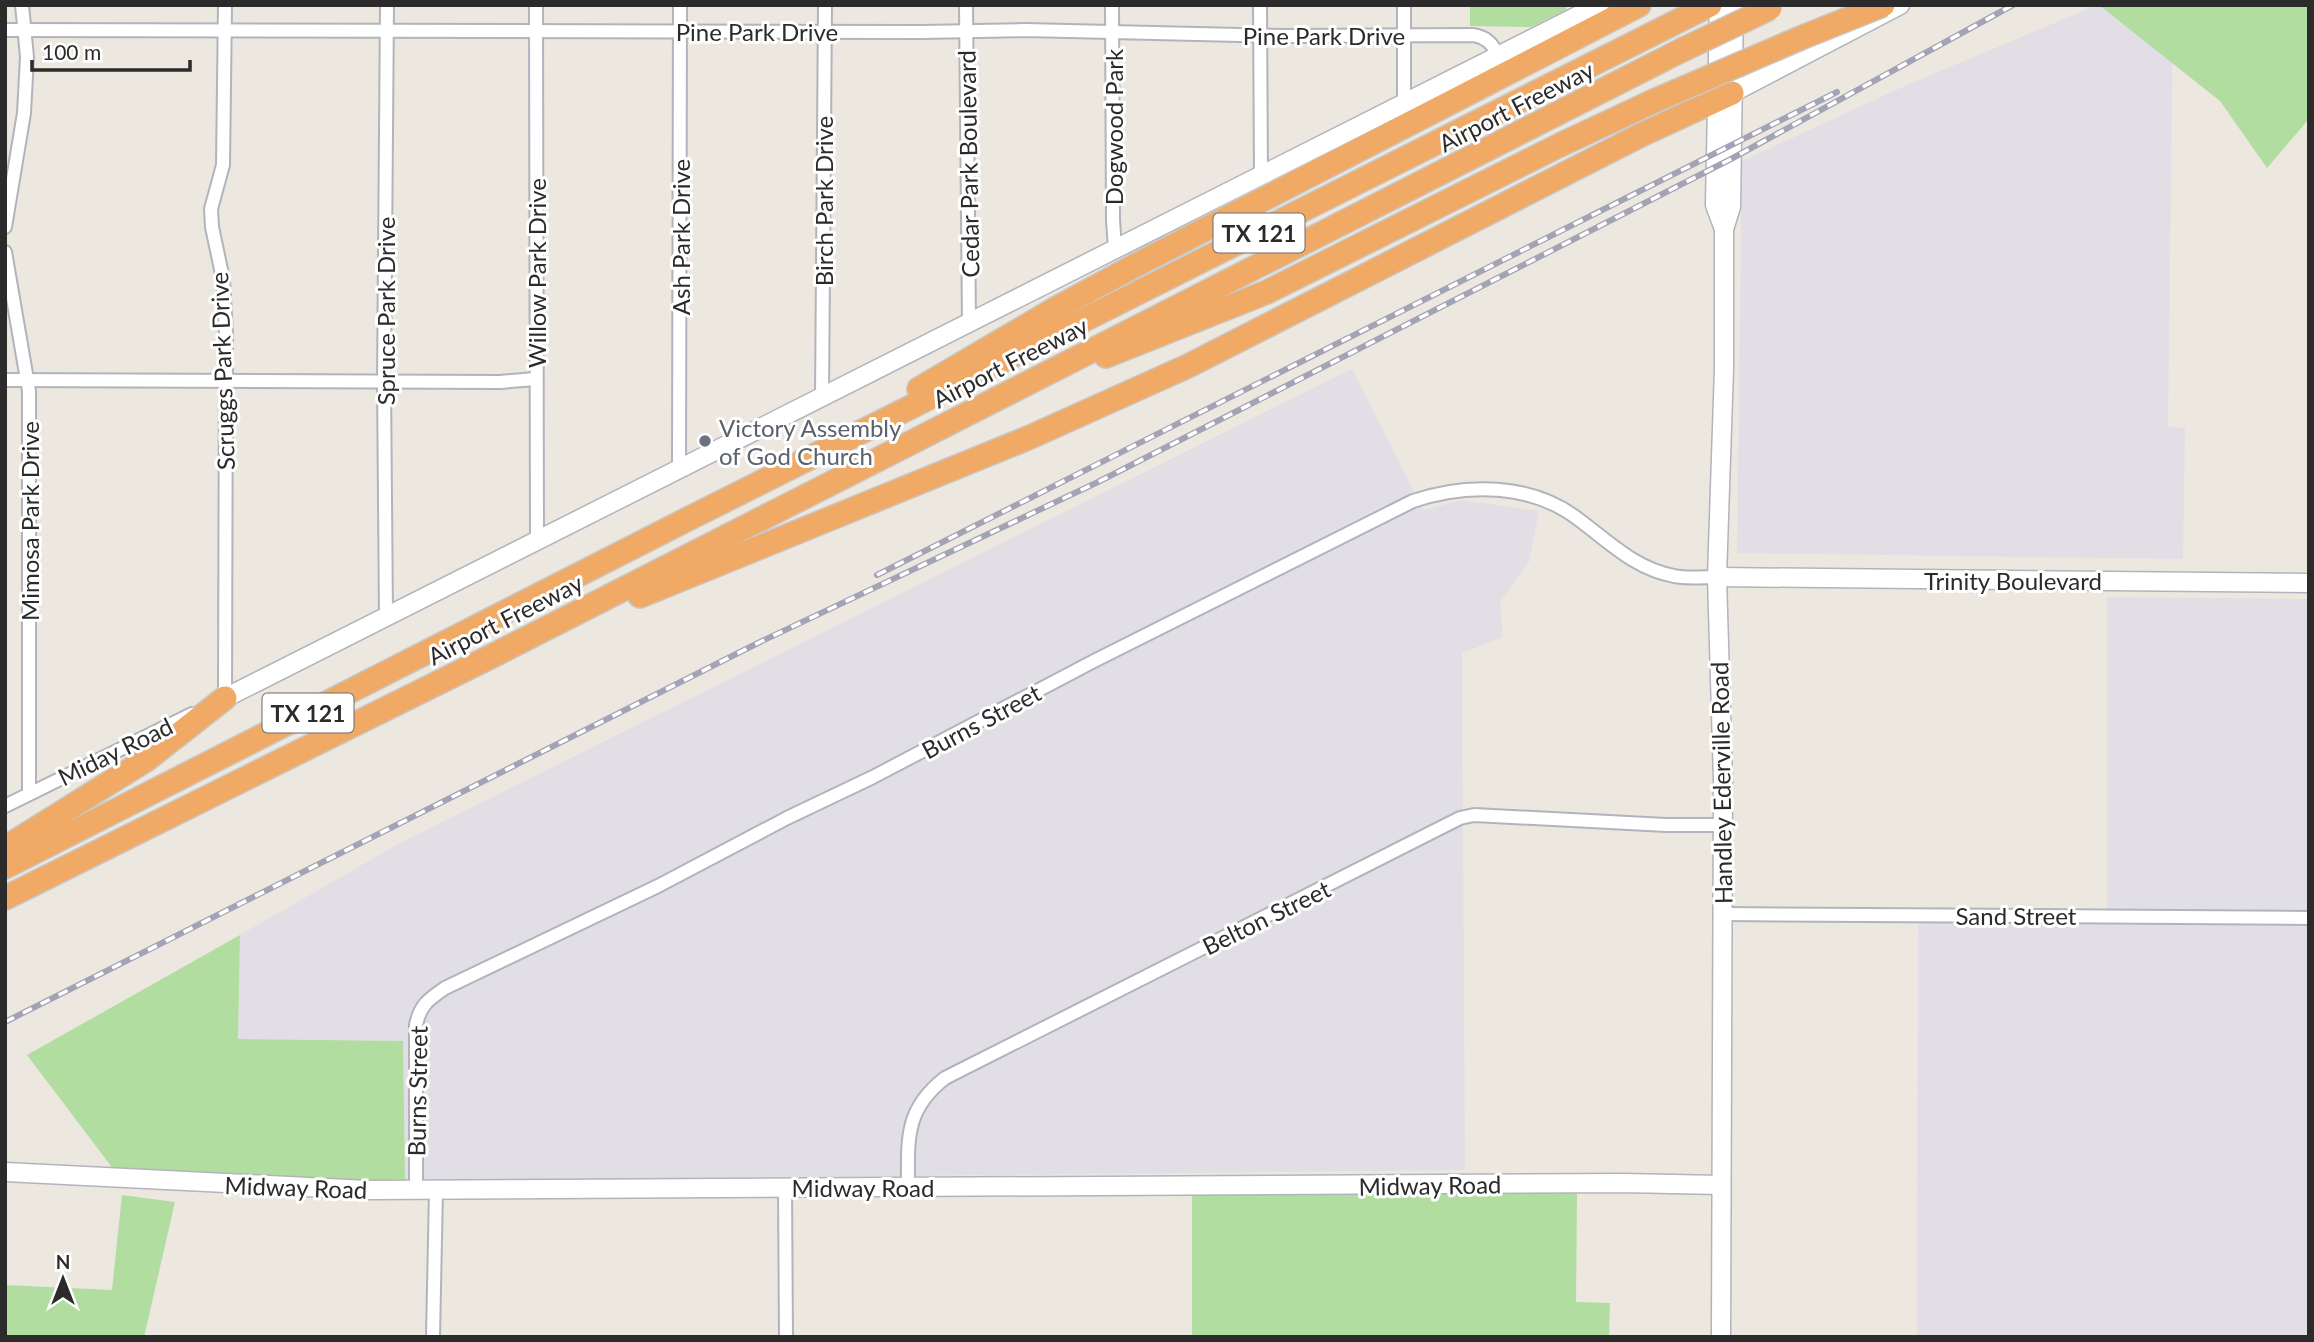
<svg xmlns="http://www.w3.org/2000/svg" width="2314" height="1342" font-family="Lato,sans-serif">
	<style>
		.industrial { fill: #e1dfe5 }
		.green { fill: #b1dda0 }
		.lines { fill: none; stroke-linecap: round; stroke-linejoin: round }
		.street-casing { stroke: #b2b4bd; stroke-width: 16 }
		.secondary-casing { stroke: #b2b4bd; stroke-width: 21 }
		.highway-casing { stroke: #c8c8c8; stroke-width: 26 }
		.street { stroke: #fff; stroke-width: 12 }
		.secondary { stroke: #fff; stroke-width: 18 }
		.highway { stroke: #f0aa65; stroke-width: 23 }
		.rail-casing { stroke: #a2a3b4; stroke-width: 6 }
		.rail { stroke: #fff; stroke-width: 3.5; stroke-dasharray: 10; stroke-linecap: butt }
		.highway-bridge-casing { stroke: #c8c8c8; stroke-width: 26; stroke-linecap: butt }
		.highway-bridge { stroke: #f0aa65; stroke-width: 23 }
		.worship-dot { fill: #6b7280; stroke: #fff; stroke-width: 2.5 }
		.labels { text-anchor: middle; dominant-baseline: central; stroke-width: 6; stroke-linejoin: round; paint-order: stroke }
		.shield { fill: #fff; stroke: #6b6b6b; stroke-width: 2 }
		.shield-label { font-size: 23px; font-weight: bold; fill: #2b2b2b }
		.street-label { font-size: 24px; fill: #2b2b2b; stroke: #fff }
		.worship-label { font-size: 24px; fill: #5b616d; stroke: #fff; text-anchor: start }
	</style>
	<rect width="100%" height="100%" fill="#ece7df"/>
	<g class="industrial">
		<path d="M2097,5h76l-5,422 17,1 -2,131 -446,-6 5,-392 156,-72z"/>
		<path d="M1352,369l71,141 39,-10 77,11 -10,51 -29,40 3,35 -41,16 3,517 -1060,11 -2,-140 -165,-2 2,-104 160,-92z"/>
		<path d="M2107,597l202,2v738h-392l1,-416h189z"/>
	</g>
	<g class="green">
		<path d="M1470,5h96v5l-35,17 -61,-1z"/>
		<path d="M2099,5h210v114l-42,49 -47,-67z"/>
		<path d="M240,935l-2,104 165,2 2,140 -291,-11 -87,-115z"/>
		<path d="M1577,1192l-1,110 34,1 -1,34h-417v-143z"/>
		<path d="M122,1195l53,7 -31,135h-139v-52l107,5z"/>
	</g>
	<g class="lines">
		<defs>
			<g id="street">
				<path d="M536,5l1,536"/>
				<path d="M966,5l3,318"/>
				<path d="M1112,5l1,215 2,29"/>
				<path d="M1260,5l1,171"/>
				<path d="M1404,5v98"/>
				<path d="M5,30l917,2 103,-2 259,6 189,-1c14,2 19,9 26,21"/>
				<path d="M5,227l19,-114 3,-56 -5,-52"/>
				<path d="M5,252l24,139v402"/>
				<path d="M5,380l495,2 35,-3"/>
				<path d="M822,397l3,-392"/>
				<path d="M679,469l1,-464"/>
				<path d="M386,616l-2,-234 3,-377"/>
				<path d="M221,700l4,-2 1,-363 -3,-56 -11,-52 -1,-18 12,-44 2,-160"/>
				<path d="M5,806l187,-92"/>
				<path d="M1723,914l586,4"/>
				<path d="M785,1188l1,149"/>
				<path d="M908,1188c0,-48 -4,-78 37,-110l515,-260 14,-3 192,10h57"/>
				<path d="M416,1190v-165c4,-20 13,-26 29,-37l213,-102 129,-68 86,-41 221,-116 319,-160c53,-18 118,-18 165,18 30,22 57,50 96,57 13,3 29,1 43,1"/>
				<path d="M433,1337l3,-147"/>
			</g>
			<g id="secondary">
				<path d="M1719,5l-4,200 9,24"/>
				<path d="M1732,93l168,-88"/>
				<path d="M1717,577l592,6"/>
				<path d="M225,698l1374,-693"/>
				<path d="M5,1172l362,18 1256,-7 98,2"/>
				<path d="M1721,1337l2,-556 -6,-204 7,-209v-139l7,-22 3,-202"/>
			</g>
			<g id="highway">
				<path d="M1106,356l161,-64 293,-147 94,-44"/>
				<path d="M919,389l138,-81 81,-44 501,-259"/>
				<path d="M640,596l388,-158 160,-72 455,-232 89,-41"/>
				<path d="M5,848l141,-88 79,-62"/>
				<path d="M5,867l683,-348 1022,-514"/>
				<path d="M5,898l483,-240 1194,-608"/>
			</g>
		</defs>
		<use href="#street" class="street-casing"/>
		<use href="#secondary" class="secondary-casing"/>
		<use href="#highway" class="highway-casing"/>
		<use href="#street" class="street"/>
		<use href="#secondary" class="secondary"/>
		<use href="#highway" class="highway"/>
		<defs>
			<g id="rail">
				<path d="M877,575l960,-483"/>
				<path d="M5,1022l755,-380 338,-160 633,-323 282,-154"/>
			</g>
		</defs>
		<use href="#rail" class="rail-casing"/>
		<use href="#rail" class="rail"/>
		<defs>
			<g id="highway-bridge">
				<path d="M1682,50l88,-42"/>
				<path d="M1654,101l149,-64 80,-32"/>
			</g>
		</defs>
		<use href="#highway-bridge" class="highway-bridge-casing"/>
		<use href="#highway-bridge" class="highway-bridge"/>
	</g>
	<circle class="worship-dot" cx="705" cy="441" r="7"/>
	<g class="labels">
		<g class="shield">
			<rect x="1213.5" y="213.5" width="91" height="39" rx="5"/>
			<rect x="262.5" y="693.5" width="91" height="39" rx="5"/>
		</g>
		<g class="shield-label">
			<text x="1259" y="233">TX 121</text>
			<text x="308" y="713">TX 121</text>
		</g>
		<g class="street-label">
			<text x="757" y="31">Pine Park Drive</text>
			<text x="1324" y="35">Pine Park Drive</text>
			<text transform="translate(1516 106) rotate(-27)">Airport Freeway</text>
			<text transform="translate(1113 127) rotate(-90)">Dogwood Park</text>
			<text transform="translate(968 164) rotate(-91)">Cedar Park Boulevard</text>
			<text transform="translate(823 201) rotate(-90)">Birch Park Drive</text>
			<text transform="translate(680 237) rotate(-90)">Ash Park Drive</text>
			<text transform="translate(536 273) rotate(-90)">Willow Park Drive</text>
			<text transform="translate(385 311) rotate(-90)">Spruce Park Drive</text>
			<text transform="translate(1010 362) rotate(-27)">Airport Freeway</text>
			<text transform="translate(222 371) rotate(-92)">Scruggs Park Drive</text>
			<text transform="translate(29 521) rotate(-90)">Mimosa Park Drive</text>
			<text x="2013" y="580">Trinity Boulevard</text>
			<text transform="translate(505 619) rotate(-27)">Airport Freeway</text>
			<text transform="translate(981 721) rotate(-28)">Burns Street</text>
			<text transform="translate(115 751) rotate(-26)">Miday Road</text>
			<text transform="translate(1721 783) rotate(-91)">Handley Ederville Road</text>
			<text x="2016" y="915">Sand Street</text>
			<text transform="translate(1266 917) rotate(-26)">Belton Street</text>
			<text transform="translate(417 1091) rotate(-89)">Burns Street</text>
			<text transform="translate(1430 1185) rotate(-1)">Midway Road</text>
			<text transform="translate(296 1187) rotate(2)">Midway Road</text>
			<text x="863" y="1187">Midway Road</text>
		</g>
		<g class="worship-label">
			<text x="719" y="427">Victory Assembly<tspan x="719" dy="28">of God Church</tspan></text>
		</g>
	</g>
	<rect width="2314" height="1342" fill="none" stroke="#2b2b2b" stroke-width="14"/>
	<g transform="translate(63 1279)" stroke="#ffffff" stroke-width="5" paint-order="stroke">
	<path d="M0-5L12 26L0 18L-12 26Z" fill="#2b2b2b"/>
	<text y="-10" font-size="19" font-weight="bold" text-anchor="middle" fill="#2b2b2b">N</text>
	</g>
	<path d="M32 60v10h158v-10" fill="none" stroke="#2b2b2b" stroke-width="3.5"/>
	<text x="42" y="60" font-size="21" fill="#2b2b2b" stroke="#ffffff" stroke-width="5" paint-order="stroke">100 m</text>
</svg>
